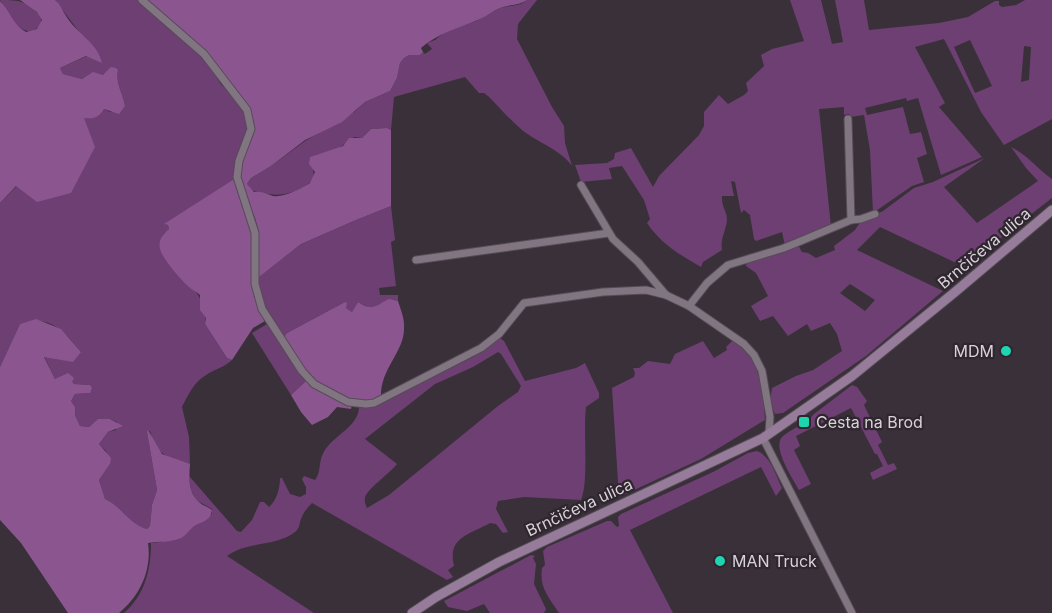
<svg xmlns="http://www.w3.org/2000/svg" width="1052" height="613" font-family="Inter,sans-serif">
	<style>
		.green { fill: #6e3f72; fill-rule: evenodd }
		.forest { fill: #8b568f }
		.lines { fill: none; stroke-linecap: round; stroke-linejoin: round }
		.street-casing { stroke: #554c55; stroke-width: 9 }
		.secondary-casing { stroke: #554c55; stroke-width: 11 }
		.street { stroke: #807581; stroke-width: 7 }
		.secondary { stroke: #977b9a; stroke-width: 9 }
		.poi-dot { fill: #1ed5b0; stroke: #2f2630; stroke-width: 2 }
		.labels { text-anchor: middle; stroke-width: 4.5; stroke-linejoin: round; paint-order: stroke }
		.street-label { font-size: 16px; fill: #d9d3d9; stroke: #2f2630 }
		.poi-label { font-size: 16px; fill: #d9d3d9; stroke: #2f2630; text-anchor: start }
	</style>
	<rect width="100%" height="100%" fill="#39303a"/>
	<g class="green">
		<path d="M0 0C22 0 25 1 41 16V25C22 44 9 13 0 0Z"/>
		<path d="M55 0H138L207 60 220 83 245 110 249 126 237 158 234 179 165 224 168 225 169 229C162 234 160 239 160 249 176 268 210 297 205 324L227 358 232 360C223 368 215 369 206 375 194 382 188 395 182 407L189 437 190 464C168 458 156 455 150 431L147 432 157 490 152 505 150 526 147 529C129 525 121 506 105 499L99 480 110 464 106 451 99 444 108 432 116 430 117 422 110 419H98L89 427 80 426 75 415V407L71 401 75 394 90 393V385L74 384 55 379 44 356 81 352C62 329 51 315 20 324L0 367V203L84 118 104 109 110 112 125 106C123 93 115 83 118 70L103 75 93 73 82 79 63 74 60 68 87 56 102 62Z"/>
		<path d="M527 0H537L518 24 517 39 552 107 564 126 565 143 572 166C561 150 537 142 522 130 510 120 499 107 488 96L484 93H479L465 77 394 97 391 130 387 128 371 129 362 138 354 137 339 148 316 155 313 168 314 178C301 196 269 199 250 189L247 184 251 178 271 166 305 141 354 112 365 102 390 91 397 78 400 63 404 58 409 55H420L423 52 425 54 432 49 427 43 435 40 446 31 476 21 500 8 521 4Z"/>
		<path d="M790 0H821L832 44 843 42 835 0H864L869 30 939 23 968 17 995 1H999V5L1002 7 1016 5 1025 0H1052V119L1004 145 981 112 944 39 915 47 945 103 939 107 982 157 941 175 918 98 907 101 906 98 865 108 867 115 903 107 910 134 921 132 927 154 917 158 924 182 912 186 873 213 870 150 864 115 850 117 849 114 844 115V107L819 109 831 227 785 246 782 232 756 241 754 239 750 215 744 210 741 213 735 182 731 181 734 196H722C721 206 727 211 727 220 726 231 720 238 722 250L703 262 701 267C680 255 661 244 647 223L650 219 644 200 622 166 609 168 612 179 581 182 575 165 607 163 614 159 615 153 631 148 653 187 659 176 699 135 704 126V112L719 95 728 104 744 95 748 91 746 83 764 66 761 55 772 49 804 41ZM970 40 992 86 975 93 954 47ZM1024 46 1031 47 1029 80 1021 82Z"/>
		<path d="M1011 147C1030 157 1036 168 1052 179V198L989 247 969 269 880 227 857 250 943 291 866 356 783 413 775 414 770 402 772 388 796 376 813 370 842 351 837 334 830 323 811 331 807 324 788 336 773 316 760 321 751 306 768 296 756 273 746 266 747 261 798 245 802 252 808 253 816 258 835 250 834 246 855 230 861 221 883 211 914 188 933 182 985 158 944 187 977 223 1038 181 1026 168ZM850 284 875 300 865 311 840 293Z"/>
		<path d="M391 206 395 240 391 242 396 286 379 288 380 295H398V301C378 296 377 316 358 302L352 312 346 308 345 302 287 333 284 337C271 319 259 301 258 278L301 244 356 220Z"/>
		<polygon points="267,324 306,381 291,395 252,333"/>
		<path d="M500 338 504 341 525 381 576 368 585 363 599 393V398L586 407C583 431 589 482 581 500L524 497 498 501 496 509 508 532 503 533 496 524 490 523C469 535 447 537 454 566L448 570 453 577 447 580 312 503C308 507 303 513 301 519 299 524 300 528 295 532 276 547 246 541 227 556L314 613H124C145 595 151 569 151 543 172 542 194 526 212 514V509L196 500 191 490 189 476 237 531 241 532 252 520 260 502H264L269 507C277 500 280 488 280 478H282L290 494 300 497 306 494V487L302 479 304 476 315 480C323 470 316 460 328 446 338 434 359 424 359 407H372L389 399 475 356ZM498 352 501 354 521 386 518 392 498 406 389 495 367 508C366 505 364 502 365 498 365 491 391 472 397 464L365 439 435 384 473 367Z"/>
		<path d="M733 340C761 359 763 388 765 420L701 459 619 497 612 388 634 377 635 373 633 368H639L648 361 670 364 675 354 703 341 714 358 727 350 726 347Z"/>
		<path d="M852 385 857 387 867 401 864 405 882 442 878 445 888 465 894 463 897 469 873 480 870 473 883 466 877 454H875L851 408 796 436 800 446 794 450 811 484 799 490C793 479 772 448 782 437 787 432 796 428 802 424L804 425 814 414Z"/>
		<path d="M757 451C771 456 776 476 782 488L776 496 761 467 630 530 673 613H559C549 597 539 588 542 568L545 565 543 551 547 547 607 521H611L617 527 619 526 618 517 621 514 713 472 748 453Z"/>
		<polygon points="531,555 535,556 533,558 536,564 534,584 546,609 544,613 490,613 484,604 467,611 448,607 444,601"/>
	</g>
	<g class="forest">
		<path d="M20 0H55C61 5 62 10 66 16 76 33 98 43 102 63L86 56 60 68 63 74 82 79 93 72 103 75 111 67 116 68 118 70C115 83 123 93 125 106L119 114 104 109C98 118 94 119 84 118L95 147 71 193 37 202 16 186 0 203V1C10 11 13 25 26 32L37 29 42 20 37 12Z"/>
		<path d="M145 0H527C518 6 510 4 500 8 493 11 487 16 480 19 459 28 438 33 421 48L423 52 420 55H409L404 58 400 63 397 78 390 91 365 102 342 122 305 140 271 166 251 178 247 184 254 192C262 191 266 194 273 196 284 198 302 188 310 183L315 172 309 164 310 157 343 146 349 138H362L371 129 387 128 391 130V206L356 220 301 244 258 278V229L255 218 239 181 240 165 253 136 252 113 245 101 227 80Z"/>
		<path d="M234 179C238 195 248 208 251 224 259 259 243 286 265 321L253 328 232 360 227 358 205 324 206 318 200 310V295C196 291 192 290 189 287 181 280 162 258 160 249 158 240 163 234 169 229L168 225 164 224Z"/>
		<path d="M389 299 398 301C401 310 405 320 404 329 404 352 380 369 381 397L369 402 354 401 324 389 307 374 284 337 287 333 345 302 347 303 346 308 352 312 358 302C372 312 376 305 389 299Z"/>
		<path d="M36 319 61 329 81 352 73 362 44 357 55 379 68 373 74 378 72 382 74 384 90 385 92 388 90 393 75 394 71 401 75 407V415L80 426 89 427 98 419H110L123 426 108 432 99 444 111 458 110 464 99 480 105 499C121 506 129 524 147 529L150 526 152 505 157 490 147 432 148 430 162 454 190 464C189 477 188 493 199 502 203 506 207 506 212 510 211 520 204 521 196 525 190 528 187 535 181 538 170 543 159 541 148 543 152 570 140 596 119 613H68L21 543 0 520V367L20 324Z"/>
		<polygon points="306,381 313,386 352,405 351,409 337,407 328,417 312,425 301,412 291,395"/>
	</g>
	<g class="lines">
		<g class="street-casing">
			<g id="street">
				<polyline points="142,0 204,54 247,110 251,129 239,161 237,177 255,233 255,284 262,309 302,371 314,384 348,402 366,404 374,403 481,348 499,334 524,303 603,292 646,290 666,295 689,306 744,344 754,355 762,371 770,417 769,433"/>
				<polyline points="848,119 851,220"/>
				<polyline points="581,185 613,239 638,262 666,295"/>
				<polyline points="416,260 609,233"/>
				<polyline points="689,306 707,283 728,265 784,248 851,220 861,219 875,214"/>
				<polyline points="763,438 852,613"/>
			</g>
		</g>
		<g class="secondary-casing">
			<polyline id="secondary" points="412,613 436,597 499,562 763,438 852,376 955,292 1052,210"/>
		</g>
		<use href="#street" class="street"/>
		<use href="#secondary" class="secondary"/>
	</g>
	<g class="poi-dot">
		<circle cx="1006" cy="351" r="6"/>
		<rect x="798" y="416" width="12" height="12" rx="3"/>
		<circle cx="720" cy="561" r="6"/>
	</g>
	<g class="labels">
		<g class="street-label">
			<text transform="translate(984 248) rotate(-40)" y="6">Brnčičeva ulica</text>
			<text transform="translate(579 507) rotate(-25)" y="6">Brnčičeva ulica</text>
		</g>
		<g class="poi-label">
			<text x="994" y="357" text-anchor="end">MDM</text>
			<text x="816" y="428">Cesta na Brod</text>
			<text x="732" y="567">MAN Truck</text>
		</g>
	</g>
</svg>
